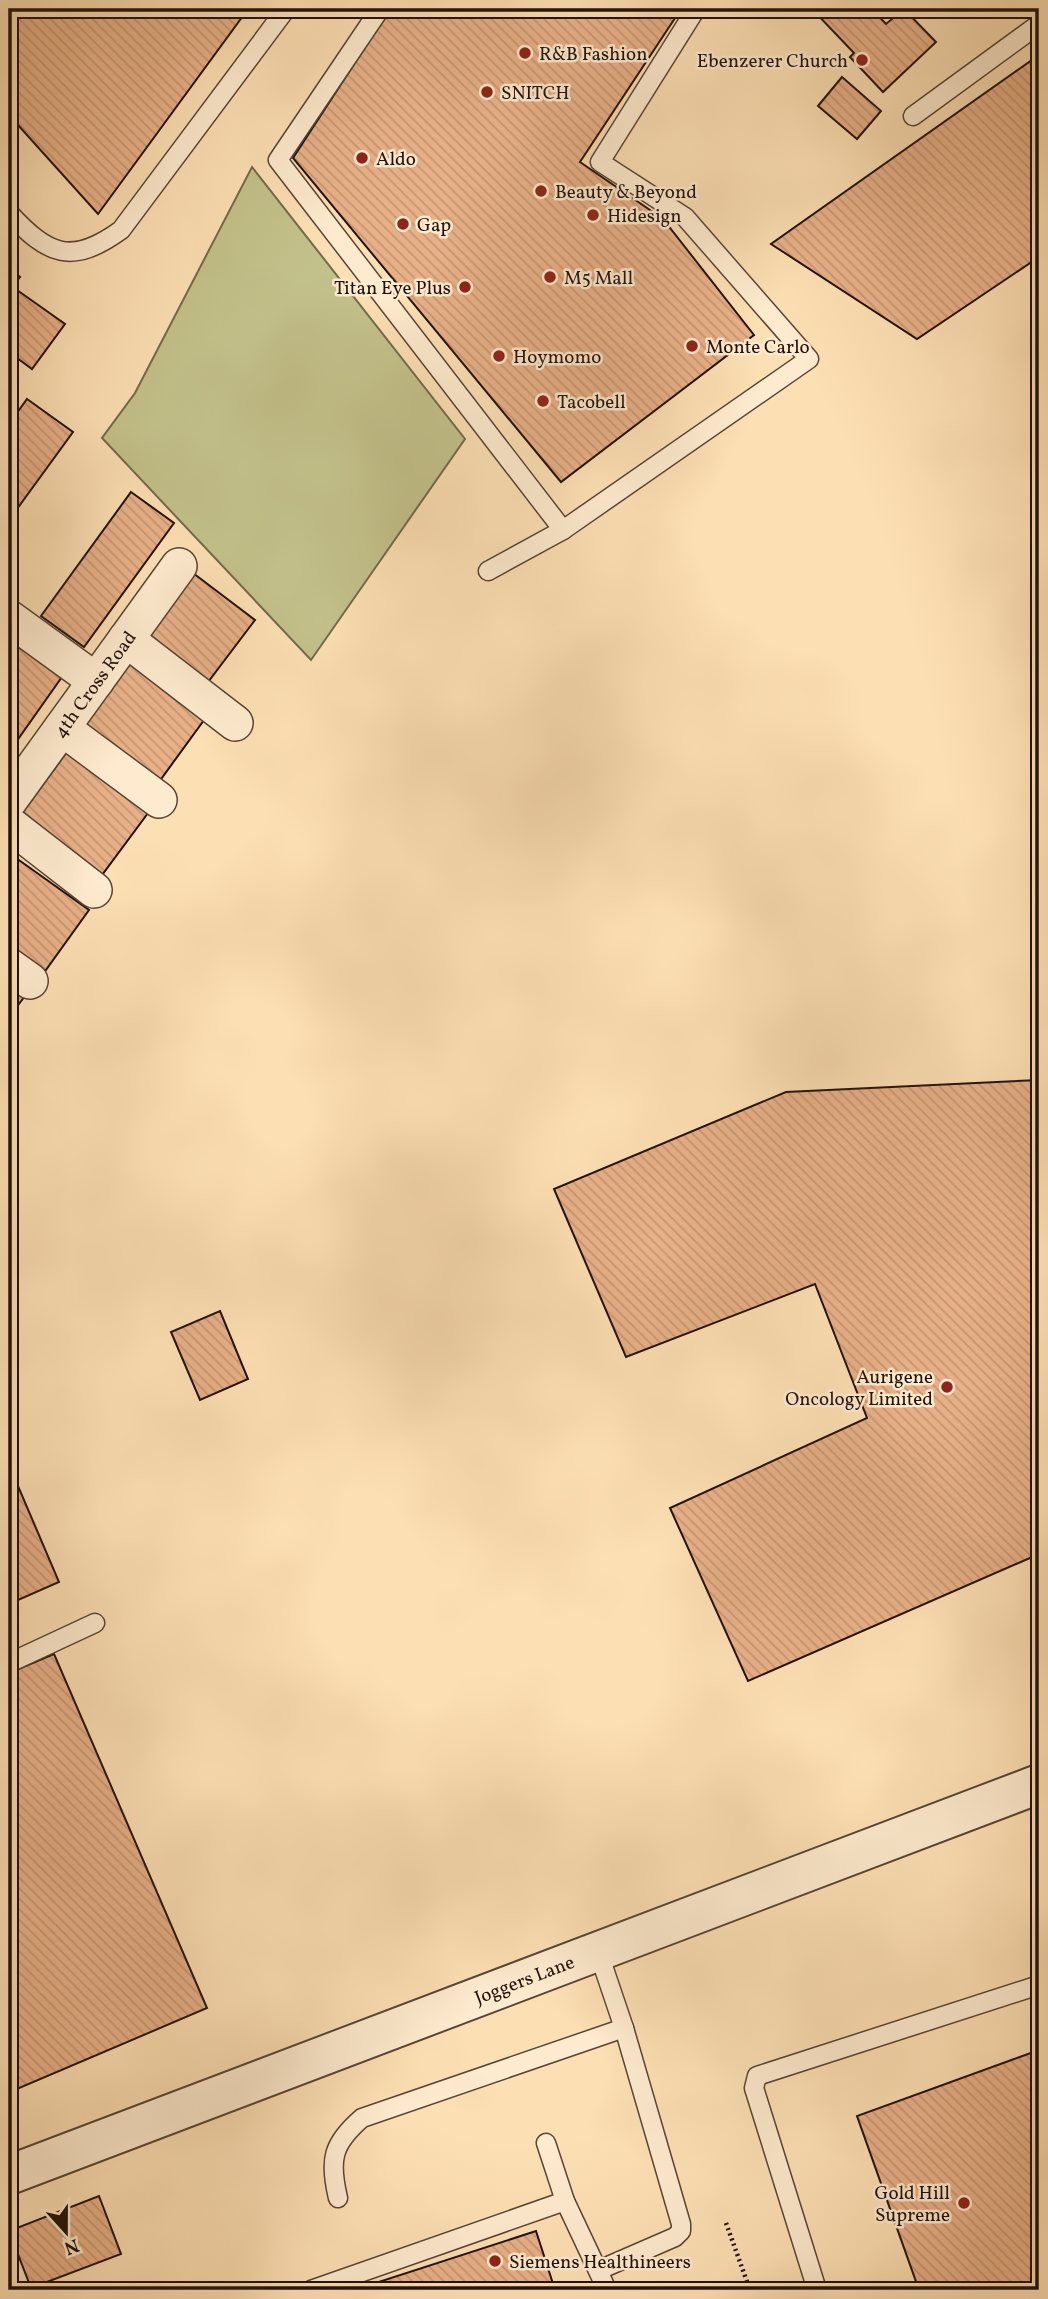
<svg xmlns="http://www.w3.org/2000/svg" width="1048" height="2299" font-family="Vollkorn,serif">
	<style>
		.garden { fill: #c3c18b; stroke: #726a4b; stroke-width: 2 }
		.building { fill: url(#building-back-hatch); stroke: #21120b; stroke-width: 2 }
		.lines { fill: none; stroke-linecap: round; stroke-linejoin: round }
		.service-casing { stroke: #584535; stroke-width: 21 }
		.minor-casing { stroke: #584535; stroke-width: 38 }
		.tertiary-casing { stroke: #584535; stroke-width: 42 }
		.path { stroke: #21120b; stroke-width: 4.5; stroke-dasharray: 2 3.5; stroke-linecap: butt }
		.service { stroke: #feeace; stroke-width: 18 }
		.minor { stroke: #feeace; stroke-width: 35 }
		.tertiary { stroke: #feeace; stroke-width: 38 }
		.poi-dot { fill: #8f2418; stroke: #feeace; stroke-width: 2.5 }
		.labels { text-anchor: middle; stroke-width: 5; stroke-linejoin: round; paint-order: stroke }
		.poi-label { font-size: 19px; fill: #21120b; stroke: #feeace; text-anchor: start }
		.street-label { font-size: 19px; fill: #21120b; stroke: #feeace }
	</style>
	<defs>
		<pattern id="building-back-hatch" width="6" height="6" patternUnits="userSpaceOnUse" patternTransform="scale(1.75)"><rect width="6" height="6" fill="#e8b087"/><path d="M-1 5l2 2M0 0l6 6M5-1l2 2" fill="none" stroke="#c79673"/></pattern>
	</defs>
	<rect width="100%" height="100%" fill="#fddfb4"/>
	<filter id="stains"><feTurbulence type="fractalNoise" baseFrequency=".00286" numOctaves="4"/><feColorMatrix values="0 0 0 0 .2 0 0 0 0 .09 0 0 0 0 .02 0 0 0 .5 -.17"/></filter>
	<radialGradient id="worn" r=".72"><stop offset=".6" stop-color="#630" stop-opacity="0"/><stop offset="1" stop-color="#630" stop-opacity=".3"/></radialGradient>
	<polygon class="garden" points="252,167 465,439 311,660 102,438 135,393"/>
	<g class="building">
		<polygon points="9,9 248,9 98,214 9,115"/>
		<polygon points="390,9 681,9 580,162 663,219 754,335 561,482 293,158"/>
		<polygon points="812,9 872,9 886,24 904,9 936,42 883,92 850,57 854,53"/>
		<polygon points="1039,55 1039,257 917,339 771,244"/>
		<polygon points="842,77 881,111 857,139 818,106"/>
		<polygon points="9,268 20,277 9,292"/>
		<polygon points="17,290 65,324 32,369 9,352 9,302"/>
		<polygon points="27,399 73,432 9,520 9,424"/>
		<polygon points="131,492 174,523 84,647 41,616"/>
		<polygon points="189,570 255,620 205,686 139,637"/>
		<polygon points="18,642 64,674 9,752 9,656"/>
		<polygon points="129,659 207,716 156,786 78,729"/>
		<polygon points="69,749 151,809 102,875 20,816"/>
		<polygon points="9,853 89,910 43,974 9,950"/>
		<polygon points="9,978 28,992 9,1017"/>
		<polygon points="1039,1080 1039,1554 748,1681 670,1508 867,1418 815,1284 626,1357 554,1189 786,1092"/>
		<polygon points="220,1311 248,1379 200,1400 171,1332"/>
		<polygon points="9,1465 59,1582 9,1604"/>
		<polygon points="54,1654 207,2008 17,2089 9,2070 9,1673"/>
		<polygon points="1039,2050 1039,2290 919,2290 857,2116"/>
		<polygon points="99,2196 121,2254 31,2288 9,2231"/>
		<polygon points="536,2231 555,2290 354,2290"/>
	</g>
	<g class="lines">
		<g class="service-casing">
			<g id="service">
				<polyline points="380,9 278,160 563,530 809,359 685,217 600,162 696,9"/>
				<polyline points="913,116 1039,24"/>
				<path d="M9 213C48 255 71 266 121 230L286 9"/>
				<polyline points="488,571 563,530"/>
				<polyline points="9,1663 95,1623"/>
				<polyline points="546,2143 565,2201 607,2290"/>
				<path d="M338 2198C329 2160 332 2144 362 2118L624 2028 598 1951"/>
				<polyline points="599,2270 675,2237 681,2231 681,2224 624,2028"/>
				<polyline points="311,2290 565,2201"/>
				<polyline points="817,2290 754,2088 757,2076 1039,1985"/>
			</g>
		</g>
		<g class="minor-casing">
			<g id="minor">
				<polyline points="9,618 96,681"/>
				<polyline points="126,639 235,723"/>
				<polyline points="62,728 159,800"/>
				<polyline points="9,801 179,566"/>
				<polyline points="9,824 94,890"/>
				<polyline points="9,966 30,981"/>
			</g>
		</g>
		<g class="tertiary-casing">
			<polyline id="tertiary" points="9,2175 1039,1784"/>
		</g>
		<polyline class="path" points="726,2223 750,2290"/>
		<use href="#service" class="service"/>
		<use href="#minor" class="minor"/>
		<use href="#tertiary" class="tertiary"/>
	</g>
	<g class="poi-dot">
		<circle cx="525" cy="53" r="7"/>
		<circle cx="862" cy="60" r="7"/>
		<circle cx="487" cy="92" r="7"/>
		<circle cx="362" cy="158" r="7"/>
		<circle cx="541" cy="191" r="7"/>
		<circle cx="593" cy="215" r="7"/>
		<circle cx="403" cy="224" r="7"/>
		<circle cx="550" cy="277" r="7"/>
		<circle cx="465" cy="287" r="7"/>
		<circle cx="692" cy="346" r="7"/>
		<circle cx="499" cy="356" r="7"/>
		<circle cx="543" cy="401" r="7"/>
		<circle cx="947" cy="1387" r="7"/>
		<circle cx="964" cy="2203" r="7"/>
		<circle cx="495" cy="2261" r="7"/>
	</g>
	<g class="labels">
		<g class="poi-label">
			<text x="539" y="60">R&amp;B Fashion</text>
			<text x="848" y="67" text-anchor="end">Ebenzerer Church</text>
			<text x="501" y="99">SNITCH</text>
			<text x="376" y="165">Aldo</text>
			<text x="555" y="198">Beauty &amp; Beyond</text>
			<text x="607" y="222">Hidesign</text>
			<text x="417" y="231">Gap</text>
			<text x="564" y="284">M5 Mall</text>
			<text x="451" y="294" text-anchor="end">Titan Eye Plus</text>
			<text x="706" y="353">Monte Carlo</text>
			<text x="513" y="363">Hoymomo</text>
			<text x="557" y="408">Tacobell</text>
			<text x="933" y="1383" text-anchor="end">Aurigene<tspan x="933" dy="22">Oncology Limited</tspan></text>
			<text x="950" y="2199" text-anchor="end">Gold Hill<tspan x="950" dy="22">Supreme</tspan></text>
			<text x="509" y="2268">Siemens Healthineers</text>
		</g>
		<g class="street-label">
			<text transform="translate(94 684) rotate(-54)" y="7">4th Cross Road</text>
			<text transform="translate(524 1979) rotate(-21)" y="7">Joggers Lane</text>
		</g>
	</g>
	<rect width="1048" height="2299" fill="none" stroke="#fddfb4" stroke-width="35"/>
	<rect x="10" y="10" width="1027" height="2278" fill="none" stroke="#21120b" stroke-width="3.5"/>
	<rect x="18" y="18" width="1013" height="2264" fill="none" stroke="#21120b" stroke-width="2"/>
	<g transform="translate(66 2232) rotate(159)" stroke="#feeace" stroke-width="5" paint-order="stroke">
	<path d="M0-5L12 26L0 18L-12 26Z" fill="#21120b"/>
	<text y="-10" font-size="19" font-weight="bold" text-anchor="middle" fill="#21120b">N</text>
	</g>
	<rect width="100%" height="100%" filter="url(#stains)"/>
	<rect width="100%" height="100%" fill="url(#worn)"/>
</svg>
